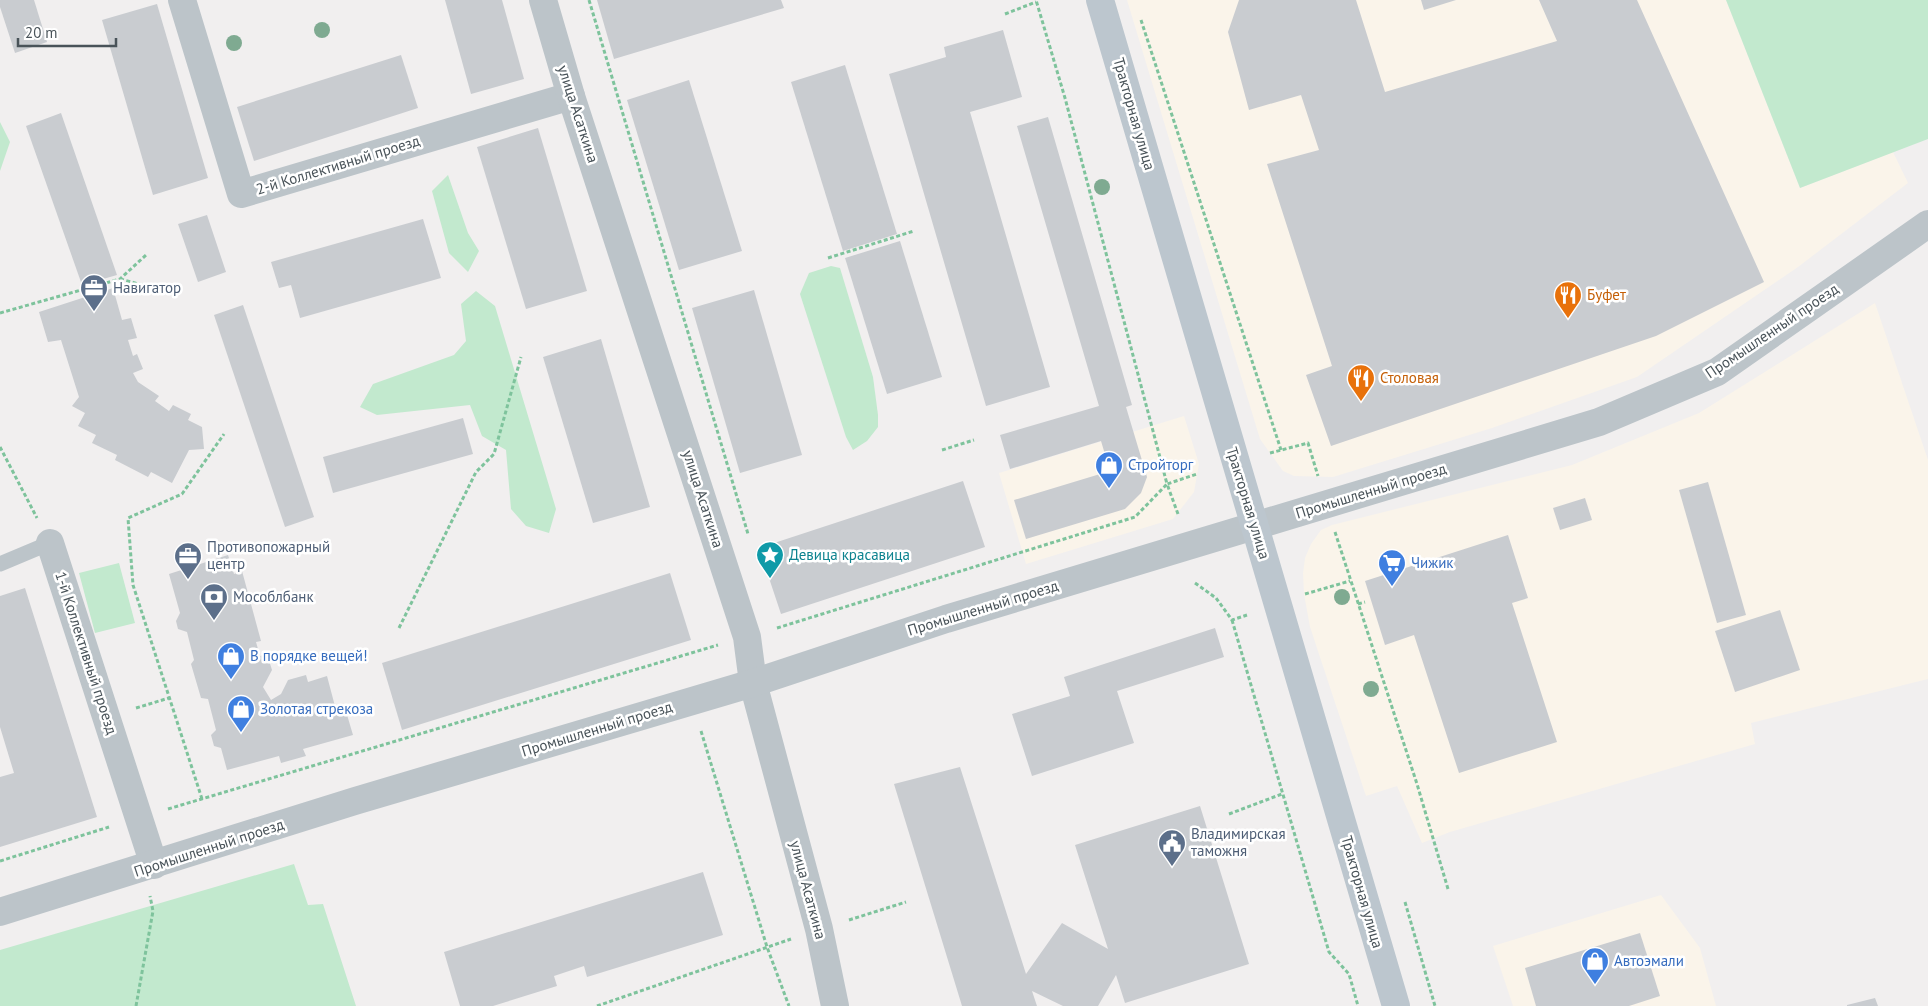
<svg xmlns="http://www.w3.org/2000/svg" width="1928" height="1006" font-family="'PT Sans',sans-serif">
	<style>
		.commercial { fill: #faf4ea }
		.green { fill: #c2e9ce }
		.building { fill: #c9ccd0 }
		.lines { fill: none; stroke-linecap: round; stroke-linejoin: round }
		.path { stroke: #7ec39c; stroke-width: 3; stroke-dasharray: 4 2.5; stroke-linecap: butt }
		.service { stroke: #bcc4c9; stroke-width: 15 }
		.minor { stroke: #bcc4c9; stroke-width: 28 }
		.secondary { stroke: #bcc6ce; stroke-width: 28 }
		.tree { fill: #7faa91 }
		.labels { text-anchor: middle; stroke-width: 5; stroke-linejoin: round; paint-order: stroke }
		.street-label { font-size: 15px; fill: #495359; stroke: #fff }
		.service-label { font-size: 15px; fill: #4e5e75; stroke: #fff; text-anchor: start }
		.food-label { font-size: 15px; fill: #c56008; stroke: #fff; text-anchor: start }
		.shop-label { font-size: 15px; fill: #366cbe; stroke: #fff; text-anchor: start }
		.culture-label { font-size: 15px; fill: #0d838f; stroke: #fff; text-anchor: start }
	</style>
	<rect width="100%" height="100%" fill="#f1efef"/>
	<g class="commercial">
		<polygon points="1127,0 1726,0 1800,188 1893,152 1908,183 1798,267 1637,377 1492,428 1333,477 1294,476 1283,471 1260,439"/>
		<polygon points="1875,303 1928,460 1928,679 1751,723 1755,744 1450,832 1422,843 1397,786 1366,796 1310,627 1304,594 1303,573 1305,558 1311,544 1321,530 1332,525 1572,465 1699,413"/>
		<polygon points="1184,416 1199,464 1194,492 1173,519 1026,564 999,473"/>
		<polygon points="1661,895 1700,948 1716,1006 1513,1006 1493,946"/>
	</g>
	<g class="green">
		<polygon points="1726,0 1928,0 1928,139 1800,188"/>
		<polygon points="0,122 10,142 0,171"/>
		<polygon points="448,175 468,233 479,251 468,272 449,253 432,191"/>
		<polygon points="831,266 840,268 873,377 878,415 878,427 867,441 853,450 846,437 800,294 809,273"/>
		<polygon points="476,291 495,306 556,509 549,533 526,526 511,509 506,450 482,436 470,405 377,415 360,407 373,384 454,355 466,341 461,304"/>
		<polygon points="119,563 135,623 95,633 79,573"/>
		<polygon points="294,864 308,905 323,904 356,1006 0,1006 0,950"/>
	</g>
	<g class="building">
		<polygon points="0,0 34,0 47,42 15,53 0,7"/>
		<polygon points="445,0 502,0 524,79 471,94"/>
		<polygon points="597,0 781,0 784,8 614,59"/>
		<polygon points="1239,0 1356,0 1385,92 1557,41 1539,0 1637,0 1764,282 1656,336 1331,446 1306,375 1332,366 1267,164 1319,150 1301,95 1249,110 1228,32"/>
		<polygon points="1421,0 1456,0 1424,10"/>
		<polygon points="157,4 208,178 153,195 102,20"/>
		<polygon points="1003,30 1022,97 970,112 1050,387 986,406 889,74 946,57 944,47"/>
		<polygon points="401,55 418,108 254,161 237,107"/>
		<polygon points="845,65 897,234 843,251 791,82"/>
		<polygon points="689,80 742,251 679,270 627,100"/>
		<polygon points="61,113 117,275 82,285 26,126"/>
		<polygon points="1048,117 1132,405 1126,407 1147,477 1141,493 1125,509 1026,539 1014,500 1110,471 1101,441 1010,469 1000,435 1099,406 1017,126"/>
		<polygon points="538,128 587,291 526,309 477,147"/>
		<polygon points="207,215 226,272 198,282 178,224"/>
		<polygon points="423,219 441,278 300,318 291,285 279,288 271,262"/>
		<polygon points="900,241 942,377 887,394 845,258"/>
		<polygon points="113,288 122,320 131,318 137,338 128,340 133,356 137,354 143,369 133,373 138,382 159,396 155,401 169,411 173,405 191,414 188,420 202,427 204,449 189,450 172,483 151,472 148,477 115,460 117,455 92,443 96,435 78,426 85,413 72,406 79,397 61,340 48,342 39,312"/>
		<polygon points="754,290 802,455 740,473 692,308"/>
		<polygon points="243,305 314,517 285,527 214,315"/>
		<polygon points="601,339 650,507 593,523 543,357"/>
		<polygon points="463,418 473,454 333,493 323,457"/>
		<polygon points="963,481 985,547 781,614 759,548"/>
		<polygon points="1708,482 1746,615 1717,623 1679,490"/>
		<polygon points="1585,498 1592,520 1560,530 1553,508"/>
		<polygon points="1508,535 1528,598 1512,603 1557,742 1459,773 1414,635 1385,645 1365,581"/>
		<polygon points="228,555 234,574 242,571 261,641 256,642 260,656 267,654 272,670 263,687 271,700 281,694 288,680 306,675 308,682 327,676 336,710 345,708 353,735 303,749 306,756 281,763 279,756 227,770 221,748 214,746 211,735 216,730 208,699 201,698 191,664 194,660 187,632 178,629 176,621 180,613 169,574"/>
		<polygon points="670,573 691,640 402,730 382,663"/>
		<polygon points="25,588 97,817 0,847 0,777 14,773 0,727 0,596"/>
		<polygon points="1780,610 1800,670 1735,692 1715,631"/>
		<polygon points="1215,628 1224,657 1117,691 1134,743 1032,776 1012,714 1070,696 1064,677"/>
		<polygon points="960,767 1026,974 1062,923 1108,949 1075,845 1200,806 1249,964 1125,1003 1116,975 1098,1006 1063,1006 1032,991 1037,1006 962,1006 894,784"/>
		<polygon points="703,872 723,935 587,977 584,966 554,976 557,986 493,1006 460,1006 444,952"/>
		<polygon points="1640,933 1660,996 1629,1006 1536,1006 1525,968"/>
		<polygon points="1875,998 1878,1006 1847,1006 1847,1005"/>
	</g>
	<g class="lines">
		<g class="path">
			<polyline points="589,0 748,534"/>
			<polyline points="1005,14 1036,2"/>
			<polyline points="1141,20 1281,450"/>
			<polyline points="828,258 914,231"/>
			<polyline points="120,279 158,289"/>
			<polyline points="0,313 120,279 146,255"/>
			<polyline points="0,447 37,518"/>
			<polyline points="942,450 974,440"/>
			<polyline points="1270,453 1308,443 1318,476"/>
			<polyline points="1178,514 1167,484 1197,474"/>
			<polyline points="1335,532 1417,784 1448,889"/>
			<polyline points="1195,583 1216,598 1232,620 1247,615"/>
			<polyline points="1305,594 1350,581"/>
			<polyline points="1358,604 1365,602"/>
			<polyline points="1232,620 1329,952 1349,974 1358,1006"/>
			<polyline points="399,628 476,472 494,454 521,357"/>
			<polyline points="777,628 1135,517 1167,484 1065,98 1036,0"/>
			<polyline points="136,708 169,698"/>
			<polyline points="701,731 767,947 789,1006"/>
			<polyline points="202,799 133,585 128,518 182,494 224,434"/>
			<polyline points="168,809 718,645"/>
			<polyline points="1229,814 1282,794"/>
			<polyline points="0,861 109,827"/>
			<polyline points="1405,902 1435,1006"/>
			<polyline points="849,920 906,902"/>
			<polyline points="136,1006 153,911 150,896"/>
			<polyline points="597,1006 791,939"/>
		</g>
		<polyline class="service" points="0,564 50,543"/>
		<g class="minor">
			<polyline points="182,0 241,194 571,96"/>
			<polyline points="543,0 571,96 747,637 753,683 819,929 835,1006"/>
			<polyline points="50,543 154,865"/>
			<polyline points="0,912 355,801 753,683 946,619 1599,422 1717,372 1928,224"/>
		</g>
		<polyline class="secondary" points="1100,0 1396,1006"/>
	</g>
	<g class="tree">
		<circle cx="322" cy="30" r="8"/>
		<circle cx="234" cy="43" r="8"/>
		<circle cx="1102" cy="187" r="8"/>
		<circle cx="1342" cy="597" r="8"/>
		<circle cx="1371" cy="689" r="8"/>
	</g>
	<defs>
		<g id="office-pin" transform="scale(1.4375)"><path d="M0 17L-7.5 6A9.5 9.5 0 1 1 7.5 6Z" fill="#5c6f8a" stroke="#fff"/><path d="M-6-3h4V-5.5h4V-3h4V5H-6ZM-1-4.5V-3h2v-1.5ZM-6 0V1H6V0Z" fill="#fff"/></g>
		<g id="restaurant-pin" transform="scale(1.4375)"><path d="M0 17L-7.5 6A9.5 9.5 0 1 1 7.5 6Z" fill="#e8710a" stroke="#fff"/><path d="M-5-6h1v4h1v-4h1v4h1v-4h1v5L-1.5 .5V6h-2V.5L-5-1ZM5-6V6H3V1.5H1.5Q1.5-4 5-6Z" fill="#fff"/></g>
		<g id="shop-pin" transform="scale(1.4375)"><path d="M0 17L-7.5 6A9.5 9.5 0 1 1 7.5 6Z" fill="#3f7fe0" stroke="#fff"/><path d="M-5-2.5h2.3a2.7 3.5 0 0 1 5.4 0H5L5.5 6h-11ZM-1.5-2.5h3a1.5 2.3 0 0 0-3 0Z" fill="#fff"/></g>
		<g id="sight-pin" transform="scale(1.4375)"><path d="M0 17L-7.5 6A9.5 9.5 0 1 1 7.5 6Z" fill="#0f9aa8" stroke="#fff"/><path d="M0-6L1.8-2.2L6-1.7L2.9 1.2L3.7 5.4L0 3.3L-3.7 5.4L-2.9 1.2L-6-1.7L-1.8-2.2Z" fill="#fff"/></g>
		<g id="supermarket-pin" transform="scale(1.4375)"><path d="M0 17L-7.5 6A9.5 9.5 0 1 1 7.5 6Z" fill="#3f7fe0" stroke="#fff"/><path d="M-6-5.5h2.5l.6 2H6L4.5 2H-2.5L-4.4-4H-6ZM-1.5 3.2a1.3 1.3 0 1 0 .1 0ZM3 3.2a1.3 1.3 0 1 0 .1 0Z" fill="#fff"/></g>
		<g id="bank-pin" transform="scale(1.4375)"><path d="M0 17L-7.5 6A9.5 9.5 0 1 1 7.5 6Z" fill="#5c6f8a" stroke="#fff"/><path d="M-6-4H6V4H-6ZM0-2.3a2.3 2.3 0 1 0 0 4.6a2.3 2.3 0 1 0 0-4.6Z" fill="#fff"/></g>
		<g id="civic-pin" transform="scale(1.4375)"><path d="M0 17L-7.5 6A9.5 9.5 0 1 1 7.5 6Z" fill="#5c6f8a" stroke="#fff"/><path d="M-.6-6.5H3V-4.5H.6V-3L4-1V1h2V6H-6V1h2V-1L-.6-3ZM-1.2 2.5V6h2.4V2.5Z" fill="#fff"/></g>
	</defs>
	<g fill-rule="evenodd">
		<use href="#office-pin" x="94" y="288"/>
		<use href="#restaurant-pin" x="1568" y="295"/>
		<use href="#restaurant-pin" x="1361" y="378"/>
		<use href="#shop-pin" x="1109" y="465"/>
		<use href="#sight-pin" x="770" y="555"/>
		<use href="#office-pin" x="188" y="556"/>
		<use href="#supermarket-pin" x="1392" y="563"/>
		<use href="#bank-pin" x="214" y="597"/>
		<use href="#shop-pin" x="231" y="656"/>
		<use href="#shop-pin" x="241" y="709"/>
		<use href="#civic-pin" x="1172" y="843"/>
		<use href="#shop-pin" x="1595" y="961"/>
	</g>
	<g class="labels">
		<g class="street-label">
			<text transform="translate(578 114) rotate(72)" y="5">улица Асаткина</text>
			<text transform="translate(1134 114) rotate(74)" y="5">Тракторная улица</text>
			<text transform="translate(338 165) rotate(-17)" y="5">2-й Коллективный проезд</text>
			<text transform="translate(1772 331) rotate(-34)" y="5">Промышленный проезд</text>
			<text transform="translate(1371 491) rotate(-17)" y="5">Промышленный проезд</text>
			<text transform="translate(703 499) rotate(72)" y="5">улица Асаткина</text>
			<text transform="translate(1248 503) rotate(73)" y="5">Тракторная улица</text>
			<text transform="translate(983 608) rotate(-17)" y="5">Промышленный проезд</text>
			<text transform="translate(86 653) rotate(72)" y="5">1-й Коллективный проезд</text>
			<text transform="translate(597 729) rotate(-17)" y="5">Промышленный проезд</text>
			<text transform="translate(209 848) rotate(-18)" y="5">Промышленный проезд</text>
			<text transform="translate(808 890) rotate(75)" y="5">улица Асаткина</text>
			<text transform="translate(1362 892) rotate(74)" y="5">Тракторная улица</text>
		</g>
		<g class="service-label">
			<text x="113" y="293">Навигатор</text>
			<text x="207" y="552">Противопожарный<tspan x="207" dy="17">центр</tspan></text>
			<text x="233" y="602">Мособлбанк</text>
			<text x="1191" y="839">Владимирская<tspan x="1191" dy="17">таможня</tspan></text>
		</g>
		<g class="food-label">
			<text x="1587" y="300">Буфет</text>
			<text x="1380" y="383">Столовая</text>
		</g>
		<g class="shop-label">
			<text x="1128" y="470">Стройторг</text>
			<text x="1411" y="568">Чижик</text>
			<text x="250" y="661">В порядке вещей!</text>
			<text x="260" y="714">Золотая стрекоза</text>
			<text x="1614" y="966">Автоэмали</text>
		</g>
		<g class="culture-label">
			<text x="789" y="560">Девица красавица</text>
		</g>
	</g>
	<path d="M18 38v8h98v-8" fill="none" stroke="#495359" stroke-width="2.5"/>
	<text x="25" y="38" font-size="15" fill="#495359" stroke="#ffffff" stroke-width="4" paint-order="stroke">20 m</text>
</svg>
